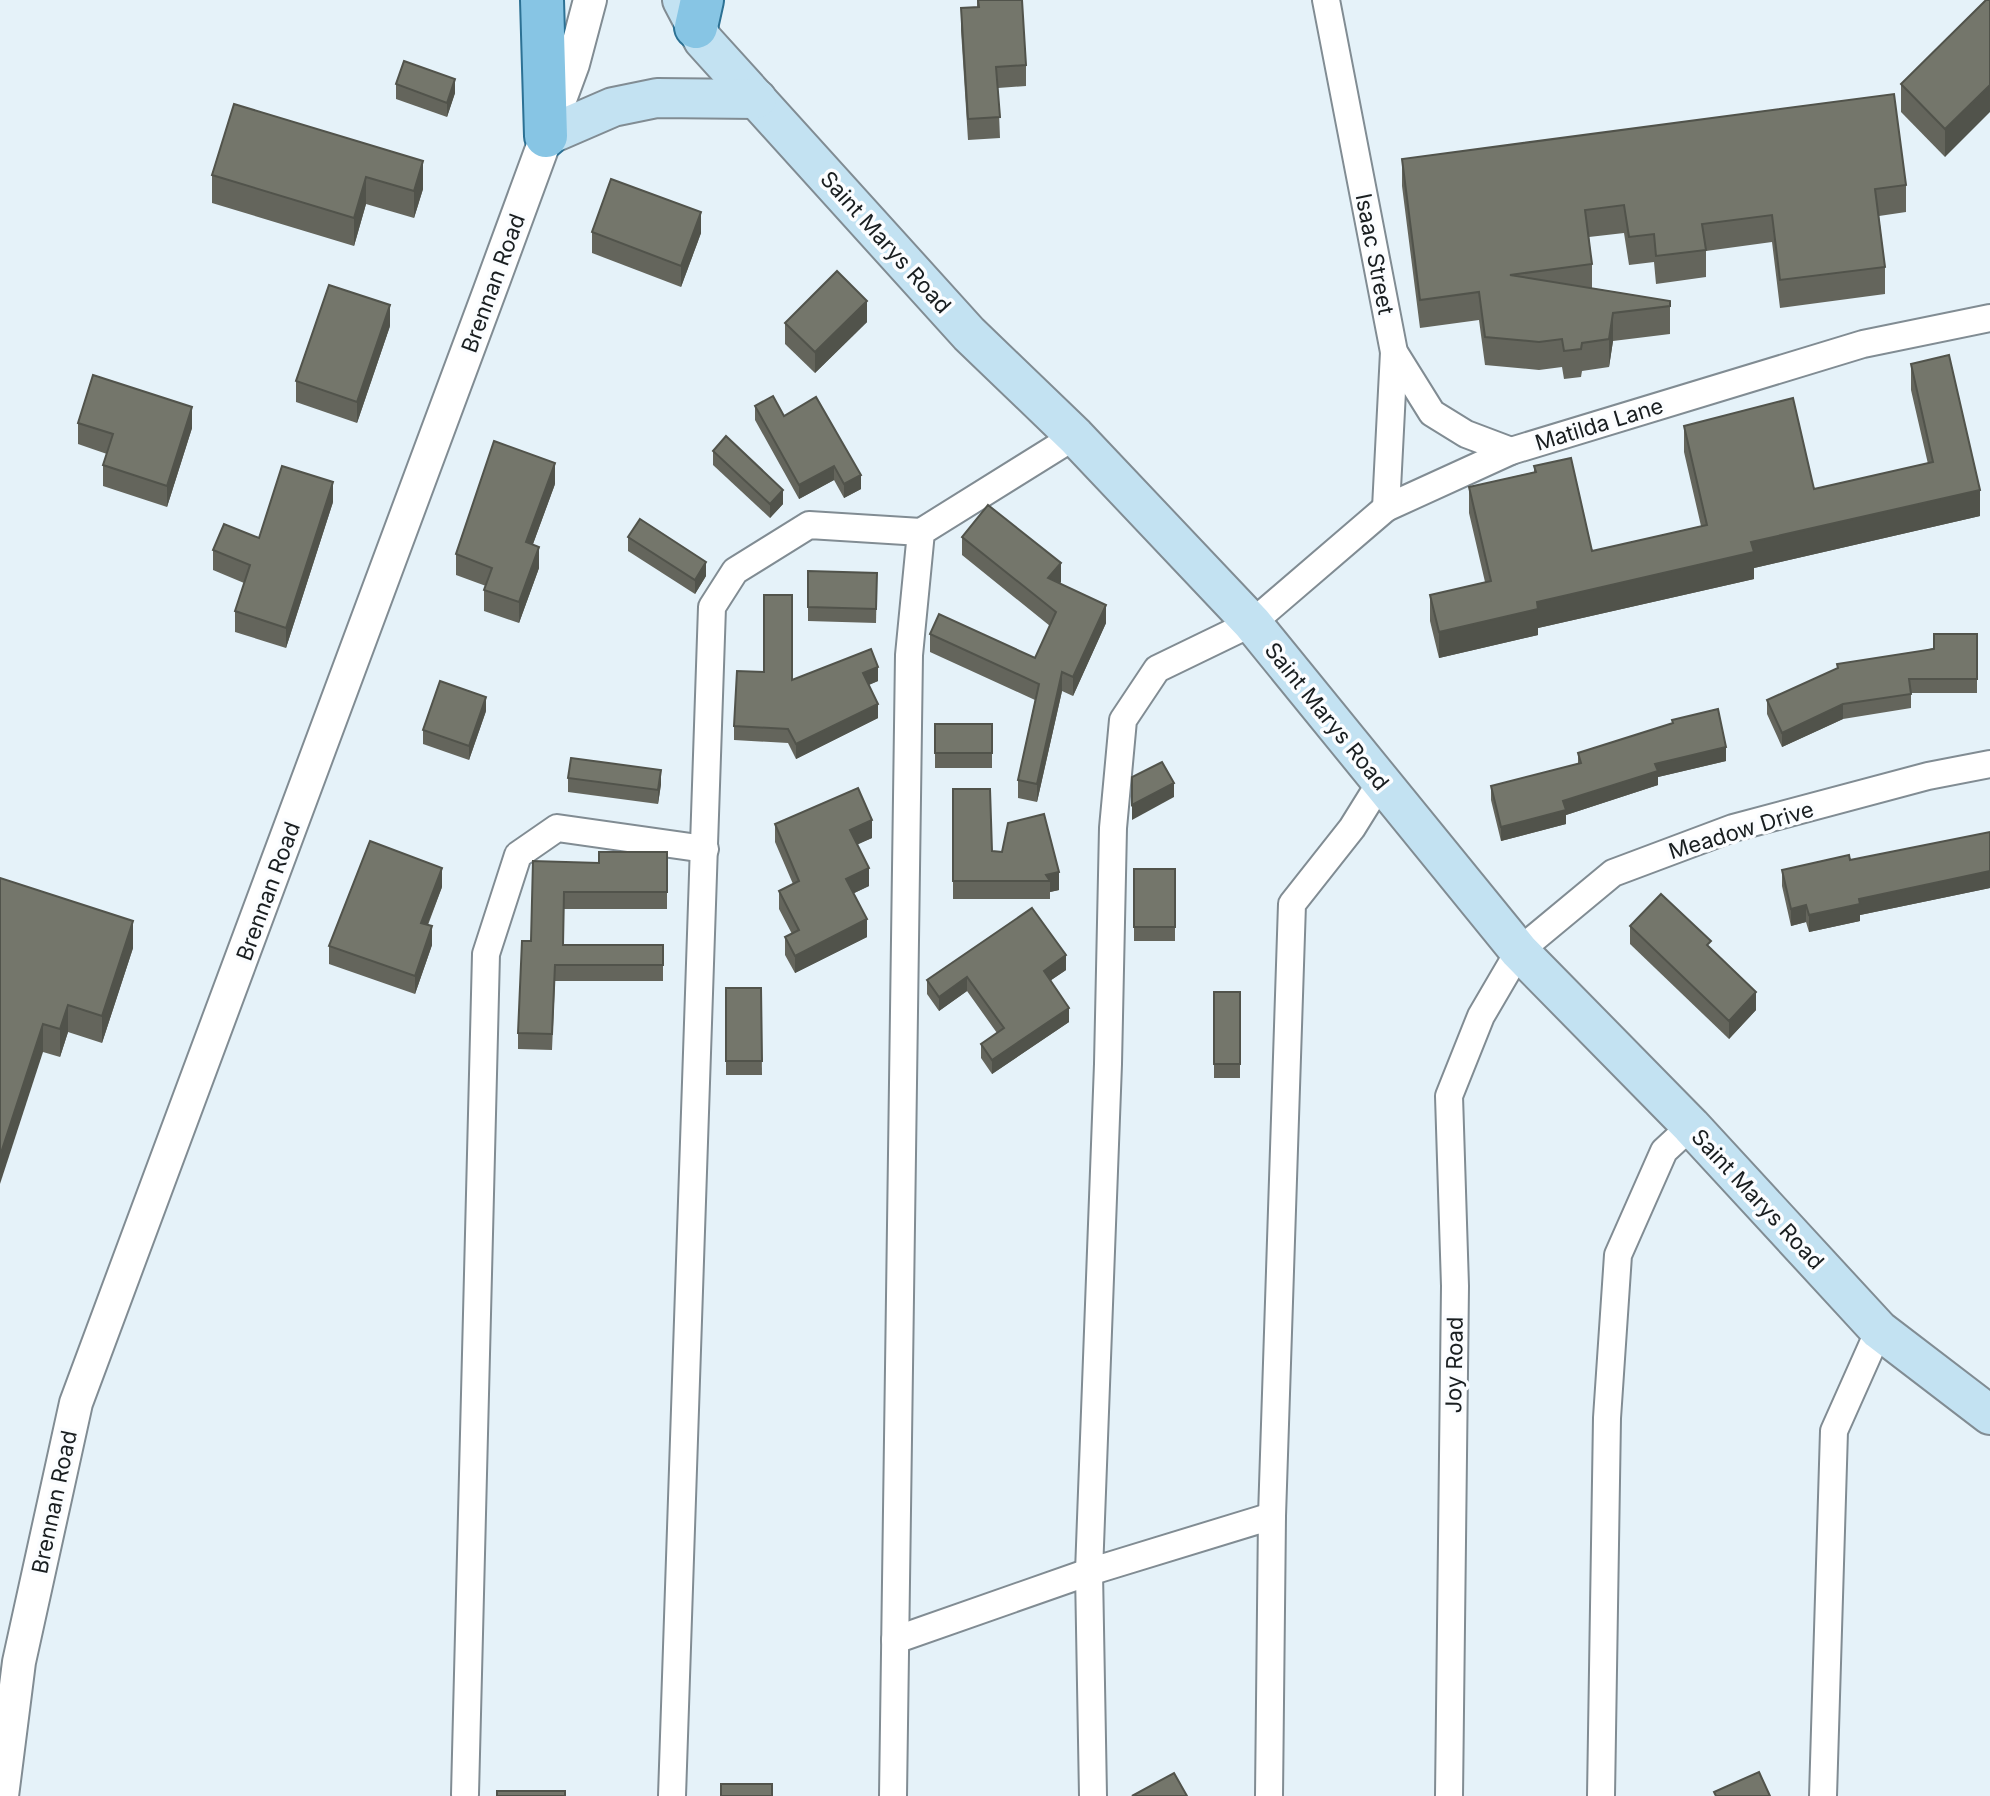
<svg xmlns="http://www.w3.org/2000/svg" width="1990" height="1796" font-family="Inter,sans-serif">
	<style>
		.lines { fill: none; stroke-linecap: round; stroke-linejoin: round }
		.minor-casing { stroke: #818c93; stroke-width: 30 }
		.tertiary-casing { stroke: #818c93; stroke-width: 36 }
		.secondary-casing { stroke: #818c93; stroke-width: 42 }
		.primary-casing { stroke: #2c7194; stroke-width: 46 }
		.minor { stroke: #fff; stroke-width: 26 }
		.tertiary { stroke: #fff; stroke-width: 32 }
		.secondary { stroke: #c3e2f2; stroke-width: 38 }
		.primary { stroke: #87c5e4; stroke-width: 42 }
		.wall { fill: #64655c }
		.shaded-wall { fill: #51534b }
		.building { fill: #74766b; stroke: #51534b; stroke-width: 2 }
		.labels { text-anchor: middle; stroke-width: 7; stroke-linejoin: round; paint-order: stroke }
		.street-label { font-size: 22px; fill: #191e20; stroke: #fbfdff }
	</style>
	<rect width="100%" height="100%" fill="#e5f2f9"/>
	<g class="lines">
		<g class="minor-casing">
			<g id="minor">
				<polyline points="1326,0 1394,352 1432,413 1466,434 1511,451"/>
				<polyline points="1386,508 1394,352"/>
				<polyline points="1272,1516 1292,904 1352,828 1380,783"/>
				<polyline points="895,1640 1089,1572 1093,1796"/>
				<polyline points="465,1794 486,954 518,855 557,828 705,849"/>
				<polyline points="672,1796 712,607 735,571 809,525 921,532"/>
				<polyline points="893,1796 909,655 921,532 1075,436"/>
				<polyline points="1269,1796 1272,1516 1089,1572 1108,1064 1113,828 1123,720 1157,669 1252,623 1386,508 1511,451 1863,344 1990,318"/>
				<polyline points="1449,1796 1455,1286 1449,1096 1481,1016 1519,951 1613,873 1733,828 1928,776 1990,764"/>
				<polyline points="1601,1796 1607,1418 1618,1255 1664,1151 1691,1126"/>
				<polyline points="1823,1796 1834,1431 1879,1330"/>
			</g>
		</g>
		<g class="tertiary-casing">
			<polyline id="tertiary" points="2,1796 19,1662 76,1403 490,290 573,64 590,0"/>
		</g>
		<g class="secondary-casing">
			<g id="secondary">
				<polyline points="682,0 703,40 969,334 1075,436 1252,623 1519,951 1691,1126 1879,1330 1990,1415"/>
				<polyline points="546,136 613,107 657,98 757,99"/>
			</g>
		</g>
		<g class="primary-casing">
			<g id="primary">
				<polyline points="542,0 546,136"/>
				<polyline points="696,27 702,0"/>
			</g>
		</g>
		<use href="#minor" class="minor"/>
		<use href="#tertiary" class="tertiary"/>
		<use href="#secondary" class="secondary"/>
		<use href="#primary" class="primary"/>
	</g>
	<g class="wall">
		<polygon points="977,0 1022,0 1026,65 1026,86 998,88 1000,138 968,140 961,30 961,8 977,7"/>
		<polygon points="1986,0 1945,157 1901,112 1901,84"/>
		<polygon points="396,84 455,93 447,117 396,99"/>
		<polygon points="234,104 423,189 414,218 366,204 354,246 212,203 212,175"/>
		<polygon points="1402,159 1906,185 1906,212 1879,216 1885,267 1885,294 1780,308 1772,242 1706,251 1706,277 1656,284 1654,262 1629,265 1624,233 1589,237 1592,264 1592,288 1670,301 1670,334 1613,341 1609,367 1582,371 1581,377 1564,379 1562,367 1539,370 1485,365 1479,320 1420,328 1402,186"/>
		<polygon points="592,232 701,233 681,287 592,253"/>
		<polygon points="867,322 815,373 785,344 785,323"/>
		<polygon points="390,326 357,423 296,402 296,381"/>
		<polygon points="1911,364 1980,516 1754,568 1754,579 1538,628 1538,635 1439,658 1430,621 1430,595 1485,582 1469,513 1469,487 1534,472 1534,466 1592,551 1701,526 1684,452 1684,426 1814,489 1928,464 1911,390"/>
		<polygon points="755,406 784,416 861,489 844,498 834,480 799,499 755,420"/>
		<polygon points="78,423 192,428 167,507 103,486 103,465 107,454 78,444"/>
		<polygon points="713,451 783,504 770,518 713,465"/>
		<polygon points="555,484 533,544 539,568 519,623 484,611 484,590 486,586 456,575 456,554"/>
		<polygon points="333,502 286,648 235,632 235,611 244,583 213,570 213,550 259,538"/>
		<polygon points="628,537 706,576 695,594 628,551"/>
		<polygon points="962,537 1061,582 1059,584 1106,623 1073,696 1062,691 1037,802 1018,798 1018,780 1035,700 930,652 930,634 1035,658 1050,626 962,555"/>
		<polygon points="808,571 877,573 876,623 808,621"/>
		<polygon points="1977,634 1977,693 1911,693 1911,708 1843,719 1782,747 1767,714 1767,700"/>
		<polygon points="792,680 878,681 869,685 878,718 796,759 788,743 734,740 734,726"/>
		<polygon points="486,711 469,760 423,744 423,730"/>
		<rect x="935" y="724" width="57" height="44"/>
		<polygon points="1578,753 1726,761 1658,777 1658,785 1566,815 1566,824 1501,841 1491,800 1491,786 1578,764"/>
		<polygon points="568,778 661,784 658,804 568,792"/>
		<polygon points="953,789 992,851 1002,852 1008,823 1059,890 1050,892 1050,899 953,899"/>
		<polygon points="775,824 872,838 857,844 869,886 854,893 867,937 795,973 785,955 785,937 792,934 779,909 779,891 793,884 775,842"/>
		<polygon points="1990,832 1990,888 1860,915 1860,921 1809,932 1806,922 1791,926 1782,886 1782,870 1850,860"/>
		<polygon points="667,852 667,909 564,909 564,945 663,945 663,981 555,981 552,1050 518,1049 518,1033 531,941 533,861 599,863"/>
		<rect x="1134" y="869" width="41" height="72"/>
		<polygon points="0,878 133,948 102,1043 68,1032 60,1057 43,1052"/>
		<polygon points="442,887 428,925 432,945 415,994 329,964 329,946"/>
		<polygon points="1630,926 1711,949 1756,1010 1729,1039 1630,944"/>
		<polygon points="1066,970 1051,980 1069,1022 992,1074 981,1058 981,1044 997,1033 967,991 939,1011 927,994 927,980"/>
		<polygon points="726,988 761,988 762,1075 726,1075"/>
		<rect x="1214" y="992" width="26" height="86"/>
	</g>
	<g class="shaded-wall">
		<polygon points="455,79 455,93 447,117 447,103"/>
		<polygon points="1990,85 1990,112 1945,157 1945,129"/>
		<polygon points="423,161 423,189 414,218 414,191"/>
		<polygon points="366,177 366,204 354,246 354,218"/>
		<polygon points="701,212 701,233 681,287 681,266"/>
		<polygon points="867,301 867,322 815,373 815,352"/>
		<polygon points="390,305 390,326 357,423 357,402"/>
		<polygon points="1613,313 1613,341 1609,367 1609,339"/>
		<polygon points="192,407 192,428 167,507 167,486"/>
		<polygon points="555,463 555,484 526,563 526,542"/>
		<polygon points="834,466 834,480 799,499 799,485"/>
		<polygon points="861,475 861,489 844,498 844,484"/>
		<polygon points="333,482 333,502 286,648 286,628"/>
		<polygon points="783,490 783,504 770,518 770,504"/>
		<polygon points="1980,490 1980,516 1754,568 1754,579 1538,628 1538,635 1439,658 1439,632 1537,602 1751,542"/>
		<polygon points="539,547 539,568 519,623 519,602"/>
		<polygon points="706,562 706,576 695,594 695,580"/>
		<polygon points="1061,563 1061,582 1048,597 1048,578"/>
		<polygon points="1106,605 1106,623 1073,696 1073,677"/>
		<polygon points="878,667 878,681 863,687 863,673"/>
		<polygon points="1062,672 1062,691 1037,802 1037,784"/>
		<polygon points="486,697 486,711 469,760 469,746"/>
		<polygon points="878,704 878,718 796,759 796,744"/>
		<polygon points="1843,704 1843,719 1782,747 1782,733"/>
		<polygon points="1726,747 1726,761 1658,777 1658,785 1566,815 1566,824 1501,841 1501,827 1655,764"/>
		<polygon points="661,770 661,784 658,804 658,790"/>
		<polygon points="1174,783 1174,797 1132,820 1132,805"/>
		<polygon points="872,820 872,838 850,848 850,830"/>
		<polygon points="442,868 442,887 421,941 421,923"/>
		<polygon points="869,868 869,886 846,897 846,879"/>
		<polygon points="1990,871 1990,888 1860,915 1860,921 1809,932 1809,915 1859,899"/>
		<polygon points="1059,872 1059,890 1050,892 1050,881 1046,875"/>
		<polygon points="1806,905 1806,922 1791,926 1791,909"/>
		<polygon points="867,919 867,937 795,973 795,956"/>
		<polygon points="133,921 133,948 102,1043 102,1016"/>
		<polygon points="432,926 432,945 415,994 415,976"/>
		<polygon points="1066,955 1066,970 1044,985 1044,971"/>
		<polygon points="967,977 967,991 939,1011 939,997"/>
		<polygon points="1756,992 1756,1010 1729,1039 1729,1021"/>
		<polygon points="68,1005 68,1032 60,1057 60,1029"/>
		<polygon points="1069,1008 1069,1022 992,1074 992,1060"/>
		<polygon points="43,1024 43,1052 0,1184 0,1156"/>
	</g>
	<g class="building">
		<polygon points="978,0 1022,0 1026,65 996,67 1000,117 968,119 961,8 979,7"/>
		<polygon points="1986,0 1990,0 1990,85 1945,129 1901,84"/>
		<polygon points="404,61 455,79 447,103 396,84"/>
		<polygon points="1894,94 1906,185 1875,189 1885,267 1780,280 1772,215 1702,224 1706,250 1656,256 1654,234 1629,237 1624,205 1585,210 1592,264 1510,275 1670,301 1670,306 1613,313 1609,339 1582,343 1581,349 1564,351 1562,339 1539,342 1485,337 1479,292 1420,300 1402,159"/>
		<polygon points="234,104 423,161 414,191 366,177 354,218 212,175"/>
		<polygon points="611,179 701,212 681,266 592,232"/>
		<polygon points="837,271 867,301 815,352 785,323"/>
		<polygon points="329,285 390,305 357,402 296,381"/>
		<polygon points="1949,355 1980,490 1751,542 1754,552 1537,602 1538,609 1439,632 1430,595 1491,581 1469,487 1536,472 1534,466 1571,458 1592,551 1707,525 1684,426 1793,398 1814,489 1933,462 1911,364"/>
		<polygon points="93,375 192,407 167,486 103,465 113,434 78,423"/>
		<polygon points="773,396 784,416 816,397 861,475 844,484 834,466 799,485 755,406"/>
		<polygon points="726,436 783,490 770,504 713,451"/>
		<polygon points="494,441 555,463 526,542 539,547 519,602 484,590 492,568 456,554"/>
		<polygon points="282,466 333,482 286,628 235,611 250,565 213,550 224,524 259,538"/>
		<polygon points="988,505 1061,563 1048,578 1106,605 1073,677 1062,672 1037,784 1018,780 1039,684 930,634 939,614 1035,658 1056,612 962,537"/>
		<polygon points="640,519 706,562 695,580 628,537"/>
		<polygon points="808,571 877,573 876,609 808,607"/>
		<polygon points="764,595 792,595 792,680 871,649 878,667 863,673 878,704 796,744 788,729 734,726 737,671 764,672"/>
		<polygon points="1934,634 1977,634 1977,679 1909,679 1911,694 1843,704 1782,733 1767,700 1838,668 1837,664 1934,649"/>
		<polygon points="440,681 486,697 469,746 423,730"/>
		<polygon points="1718,709 1726,747 1655,764 1658,771 1563,801 1566,810 1501,827 1491,786 1581,763 1578,753 1673,723 1672,720"/>
		<rect x="935" y="724" width="57" height="29"/>
		<polygon points="571,758 661,770 658,790 568,778"/>
		<polygon points="1162,762 1174,783 1132,805 1132,777"/>
		<polygon points="858,788 872,820 850,830 869,868 846,879 867,919 795,956 785,937 799,930 779,891 799,881 775,824"/>
		<polygon points="953,789 990,789 992,851 1002,852 1008,823 1044,814 1059,872 1046,875 1050,881 953,881"/>
		<polygon points="1990,832 1990,871 1859,899 1860,904 1809,915 1806,905 1791,909 1782,870 1849,855 1850,860"/>
		<polygon points="370,841 442,868 421,923 432,926 415,976 329,946"/>
		<polygon points="599,852 667,852 667,892 564,892 563,945 663,945 663,965 555,965 552,1034 518,1033 522,941 531,941 533,861 599,863"/>
		<rect x="1134" y="869" width="41" height="58"/>
		<polygon points="0,878 133,921 102,1016 68,1005 60,1029 43,1024 0,1156"/>
		<polygon points="1661,894 1711,941 1707,945 1756,992 1729,1021 1630,926"/>
		<polygon points="1032,908 1066,955 1044,971 1069,1008 992,1060 981,1044 1004,1028 967,977 939,997 927,980"/>
		<polygon points="726,988 761,988 762,1061 726,1061"/>
		<rect x="1214" y="992" width="26" height="72"/>
		<polygon points="1759,1772 1770,1796 1716,1796 1714,1792"/>
		<polygon points="1174,1773 1187,1796 1132,1796"/>
		<rect x="721" y="1784" width="51" height="12"/>
		<rect x="497" y="1791" width="68" height="5"/>
	</g>
	<g class="labels">
		<g class="street-label">
			<text transform="translate(886 242) rotate(48)" y="8">Saint Marys Road</text>
			<text transform="translate(1375 254) rotate(79)" y="8">Isaac Street</text>
			<text transform="translate(493 283) rotate(-70)" y="8">Brennan Road</text>
			<text transform="translate(1599 424) rotate(-17)" y="8">Matilda Lane</text>
			<text transform="translate(1327 716) rotate(51)" y="8">Saint Marys Road</text>
			<text transform="translate(1741 830) rotate(-17)" y="8">Meadow Drive</text>
			<text transform="translate(268 891) rotate(-70)" y="8">Brennan Road</text>
			<text transform="translate(1758 1199) rotate(47)" y="8">Saint Marys Road</text>
			<text transform="translate(1454 1365) rotate(-89)" y="8">Joy Road</text>
			<text transform="translate(54 1502) rotate(-78)" y="8">Brennan Road</text>
		</g>
	</g>
</svg>
